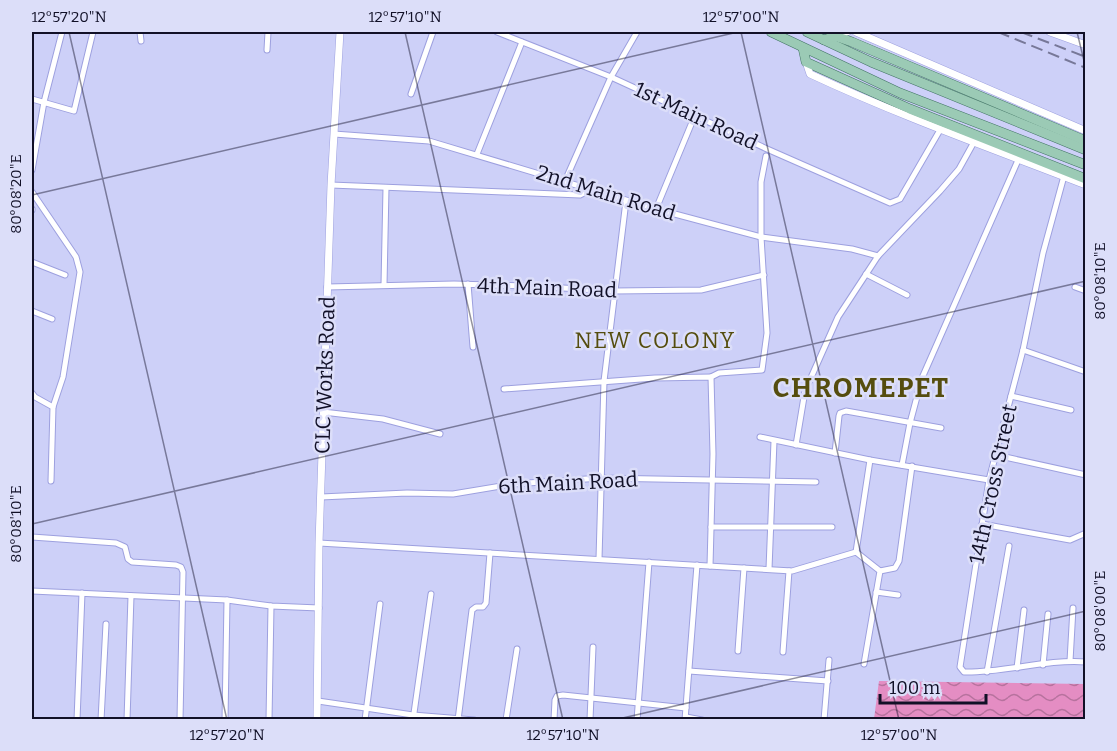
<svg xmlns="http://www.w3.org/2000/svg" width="1117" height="751" font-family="Bitter,serif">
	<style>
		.water { fill: url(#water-waves) }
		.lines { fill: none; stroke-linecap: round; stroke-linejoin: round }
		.minor-casing { stroke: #9da0df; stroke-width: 7 }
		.tertiary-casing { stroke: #9da0df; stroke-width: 8 }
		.primary-casing { stroke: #407263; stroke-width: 10 }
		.minor { stroke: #fff; stroke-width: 5 }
		.tertiary { stroke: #fff; stroke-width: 7 }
		.primary { stroke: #9bcab5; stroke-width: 9 }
		.rail { stroke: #777898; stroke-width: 2; stroke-dasharray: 12 6; stroke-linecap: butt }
		.ticks { fill: none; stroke: #111027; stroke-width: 1.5; stroke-opacity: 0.45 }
		.labels { text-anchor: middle; stroke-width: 5; stroke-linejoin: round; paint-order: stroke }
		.street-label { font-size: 21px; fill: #111027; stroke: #dcdef9 }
		.neighbourhood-label { font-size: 22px; letter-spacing: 1.5px; fill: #554d0e; stroke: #dcdef9 }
		.district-label { font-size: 27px; font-weight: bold; letter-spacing: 1.5px; fill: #554d0e; stroke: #dcdef9 }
		.neatline { fill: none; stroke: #111027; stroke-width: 2 }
		.ticks-label { font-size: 15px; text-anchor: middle; fill: #111027 }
	</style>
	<defs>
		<pattern id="water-waves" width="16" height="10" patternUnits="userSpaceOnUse" patternTransform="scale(1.5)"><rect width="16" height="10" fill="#e48dc3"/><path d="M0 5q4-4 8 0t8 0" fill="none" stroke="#b7729e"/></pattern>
	</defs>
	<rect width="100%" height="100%" fill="#cdd0f8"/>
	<polygon class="water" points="879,681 1085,684 1085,719 874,719"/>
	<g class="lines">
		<g class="minor-casing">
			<g id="minor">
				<polyline points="140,32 141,41"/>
				<polyline points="497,32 611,77 767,149 890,203 900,199 940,130"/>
				<polyline points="267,50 268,32"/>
				<polyline points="411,94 433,32"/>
				<polyline points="32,99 74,111 93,32"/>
				<polyline points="334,134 429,141 656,209 761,237 852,249 878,256"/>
				<polyline points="477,154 522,42"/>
				<polyline points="32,170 44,102 62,32"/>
				<path d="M1064 176 1043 253 1023 350 989 480 960 667 964 672C1005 673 1045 659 1086 662"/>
				<polyline points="565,181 611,77 637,32"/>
				<polyline points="331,185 580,195 590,190"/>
				<polyline points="32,192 76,257 80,272 63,377 53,407"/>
				<polyline points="32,209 32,210"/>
				<polyline points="656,209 695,115"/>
				<polyline points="32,262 65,275"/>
				<polyline points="866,274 907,295"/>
				<polyline points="468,284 473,347"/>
				<polyline points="384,285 386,188"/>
				<polyline points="327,287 454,284 529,286 614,291 701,290 764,275"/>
				<polyline points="1075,287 1086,291"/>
				<polyline points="32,311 52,319"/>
				<polyline points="1023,350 1086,372"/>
				<polyline points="711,377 719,373 762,370 767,333 761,237 761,182 766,156"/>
				<polyline points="504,389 655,378 711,377 713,454 710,566"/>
				<polyline points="32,393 35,397 53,407 51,481"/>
				<polyline points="1011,396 1071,410"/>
				<polyline points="323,412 383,419 440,434"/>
				<polyline points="760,437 870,460 989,480"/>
				<polyline points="796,445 805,391 838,317 878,256 940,191 959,169 974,142"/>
				<polyline points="835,453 839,416 840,413 846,411 941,428"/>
				<polyline points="996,455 1086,475"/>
				<polyline points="902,465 910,423 922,378 1019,158"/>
				<polyline points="321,497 407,493 453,494 513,484 601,478 816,482"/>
				<polyline points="982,524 1070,540 1086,533"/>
				<polyline points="711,527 832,527"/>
				<polyline points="32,537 116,543 125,547 128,559 132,562 176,565 181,567 183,572 180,720"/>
				<polyline points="319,543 792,571 856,552 880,571 864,664"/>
				<polyline points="856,552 870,460"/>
				<polyline points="599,559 604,381 626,201"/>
				<polyline points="769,569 774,441"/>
				<polyline points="880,571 895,568 899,561 912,466"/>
				<polyline points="32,591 227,600 271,606 319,608"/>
				<polyline points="876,592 898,595"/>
				<polyline points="738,651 744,568"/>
				<polyline points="783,652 789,571"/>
				<polyline points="1070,661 1073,608"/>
				<polyline points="1043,665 1048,614"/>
				<polyline points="1017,668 1024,610"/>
				<polyline points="689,671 828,681"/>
				<polyline points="987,672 1009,546"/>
				<polyline points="318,701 413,715 474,720"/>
				<polyline points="686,717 702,720"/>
				<polyline points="77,720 82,593"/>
				<polyline points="101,720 106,624"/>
				<polyline points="127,720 131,596"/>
				<polyline points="225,720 227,600"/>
				<polyline points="269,720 271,606"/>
				<polyline points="365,720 380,604"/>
				<polyline points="413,720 431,594"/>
				<polyline points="458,720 472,610 476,607 483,607 486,603 490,553"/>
				<polyline points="506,720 517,649"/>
				<polyline points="554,720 555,700 557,696 563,695 686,708"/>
				<polyline points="590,720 593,647"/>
				<polyline points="637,720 649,562"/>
				<polyline points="685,720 697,565"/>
				<polyline points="824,720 829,660"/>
			</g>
		</g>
		<g class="tertiary-casing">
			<g id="tertiary">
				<polyline points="856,32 1086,131"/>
				<polyline points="1050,32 1086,45"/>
				<polyline points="835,36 847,32"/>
				<path d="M806 62 810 74C900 116 993 149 1086 185"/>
				<polyline points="317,720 319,543 331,185 340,32"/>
			</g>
		</g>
		<g class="primary-casing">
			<g id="primary">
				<polyline points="771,32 900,93 1086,165"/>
				<polyline points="807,32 871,62 1086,150"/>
				<polyline points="824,40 835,36 852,42 1086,141"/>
				<polyline points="803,48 806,62 910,109 1086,179"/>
			</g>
		</g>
		<use href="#minor" class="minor"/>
		<use href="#tertiary" class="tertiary"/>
		<use href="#primary" class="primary"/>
		<g class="rail">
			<polyline points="998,32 1086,68"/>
			<polyline points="1021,32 1086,57"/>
		</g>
	</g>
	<path class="ticks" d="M69 32 227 720M405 32 563 720M741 32 899 720M1077 32 1086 69M32 195 738 32M32 524 1086 281M614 720 1086 611"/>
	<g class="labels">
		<g class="street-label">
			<text transform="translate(696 116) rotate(25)" y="7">1st Main Road</text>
			<text transform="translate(606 193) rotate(17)" y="7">2nd Main Road</text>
			<text transform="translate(547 288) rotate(2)" y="7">4th Main Road</text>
			<text transform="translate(325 375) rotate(-88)" y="7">CLC Works Road</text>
			<text transform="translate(568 483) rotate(-3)" y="7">6th Main Road</text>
			<text transform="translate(993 484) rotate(-78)" y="7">14th Cross Street</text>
		</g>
		<g class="neighbourhood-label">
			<text x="655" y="348">NEW COLONY</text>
		</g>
		<g class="district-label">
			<text x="861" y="397">CHROMEPET</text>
		</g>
	</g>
	<rect width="1117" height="751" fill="none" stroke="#dcdef9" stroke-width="66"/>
	<path d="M880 694v9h106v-9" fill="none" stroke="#111027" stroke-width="3"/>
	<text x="889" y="694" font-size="18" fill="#111027" stroke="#dcdef9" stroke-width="4.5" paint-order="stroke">100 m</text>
	<rect x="33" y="33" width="1051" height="685" class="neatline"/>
	<g class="ticks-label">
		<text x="69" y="22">12°57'20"N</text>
		<text x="405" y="22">12°57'10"N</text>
		<text x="741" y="22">12°57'00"N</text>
		<text transform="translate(16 194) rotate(-90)" y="5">80°08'20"E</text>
		<text transform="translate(1100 281) rotate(-90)" y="5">80°08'10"E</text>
		<text transform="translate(16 524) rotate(-90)" y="5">80°08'10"E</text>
		<text transform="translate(1100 611) rotate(-90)" y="5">80°08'00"E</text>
		<text x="227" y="740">12°57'20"N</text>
		<text x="563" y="740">12°57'10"N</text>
		<text x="899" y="740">12°57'00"N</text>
	</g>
</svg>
